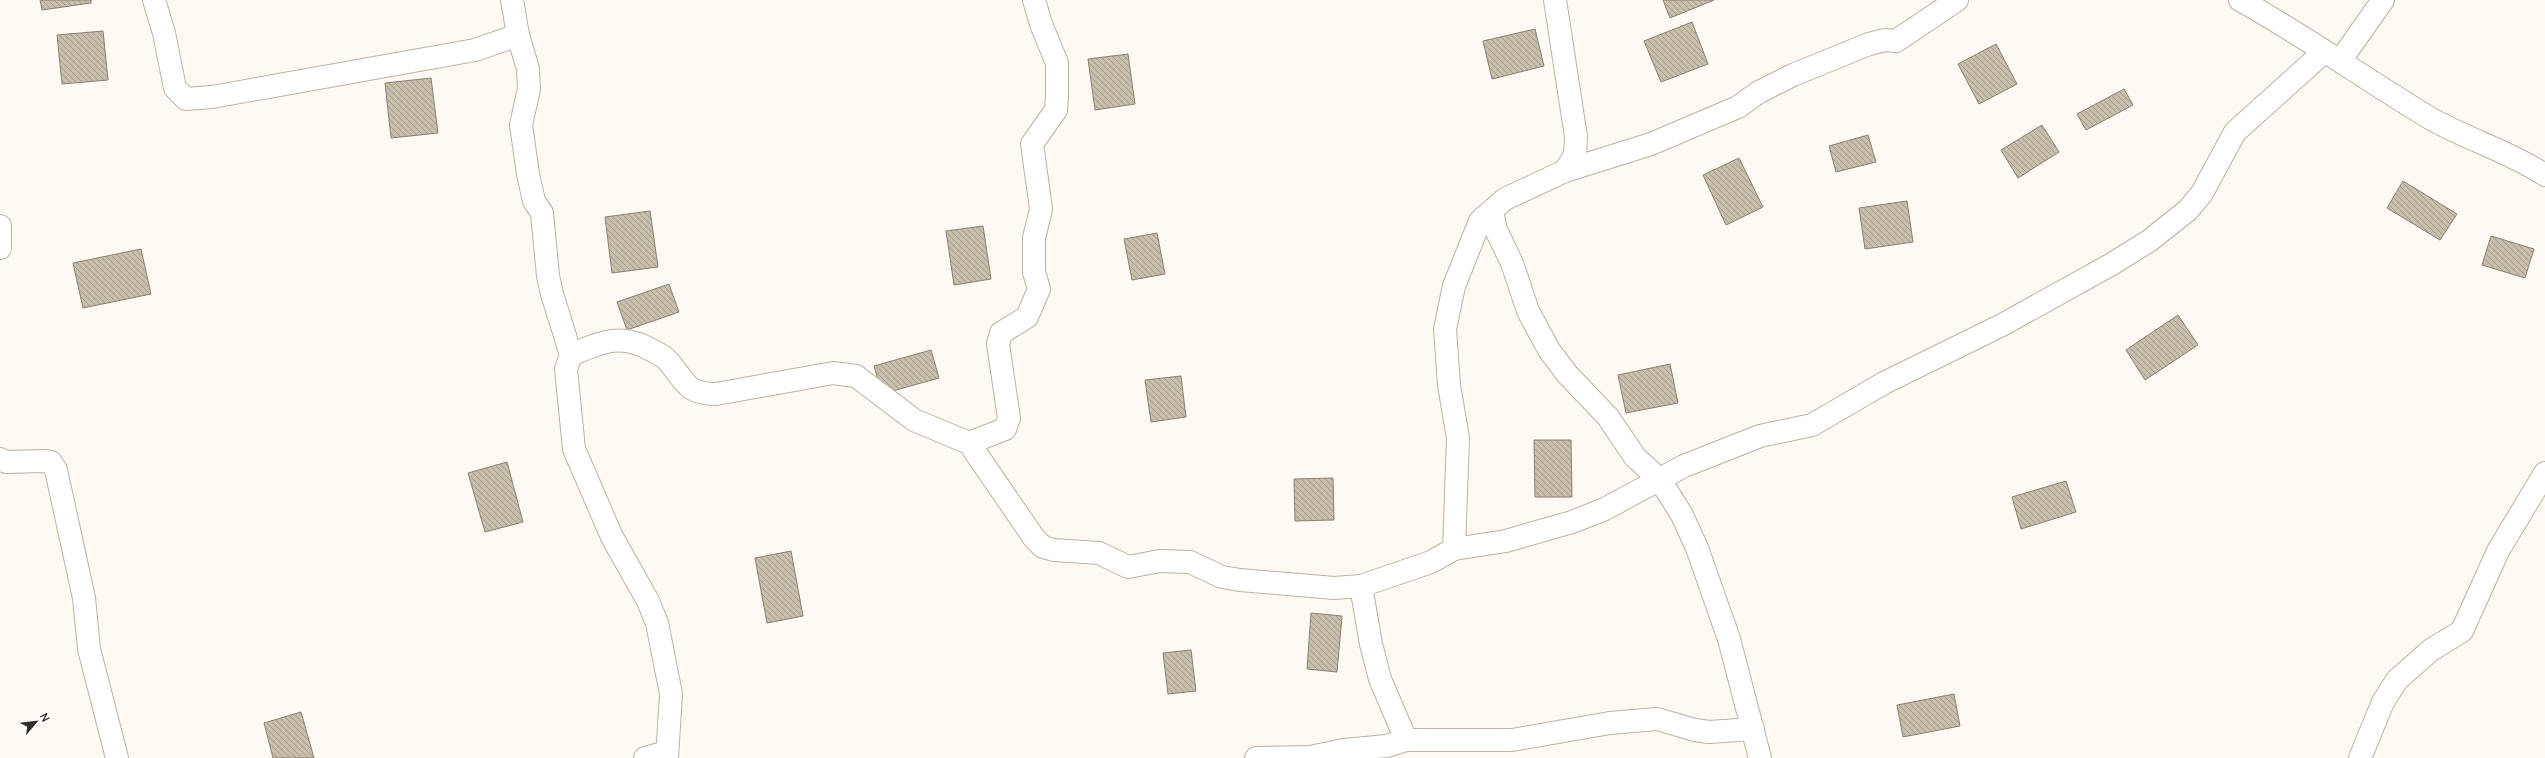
<svg xmlns="http://www.w3.org/2000/svg" width="2545" height="758" font-family="Manrope,sans-serif">
	<style>
		.building { fill: url(#building-back-hatch); stroke: #89806f }
		.lines { fill: none; stroke-linecap: round; stroke-linejoin: round }
		.minor-casing { stroke: #bbb2a0; stroke-width: 24 }
		.minor { stroke: #fff; stroke-width: 22 }
	</style>
	<defs>
		<pattern id="building-back-hatch" width="6" height="6" patternUnits="userSpaceOnUse"><rect width="6" height="6" fill="#c7beac"/><path d="M-1 5l2 2M0 0l6 6M5-1l2 2" fill="none" stroke="#a29b8c"/></pattern>
	</defs>
	<rect width="100%" height="100%" fill="#fefaf3"/>
	<g class="building">
		<polygon points="40,0 91,0 91,3 42,10"/>
		<polygon points="1663,0 1714,0 1670,18"/>
		<polygon points="1692,22 1708,64 1661,82 1644,41"/>
		<polygon points="1535,29 1544,66 1492,79 1483,41"/>
		<polygon points="103,31 108,80 62,84 57,35"/>
		<polygon points="1996,44 2017,84 1979,104 1958,64"/>
		<polygon points="1128,54 1135,104 1095,110 1088,59"/>
		<polygon points="431,78 438,133 391,138 385,83"/>
		<polygon points="2124,89 2133,105 2086,130 2077,114"/>
		<polygon points="2042,125 2059,152 2018,178 2001,150"/>
		<polygon points="1868,135 1876,162 1836,172 1829,146"/>
		<polygon points="1739,158 1763,207 1726,225 1703,175"/>
		<polygon points="2403,181 2457,214 2440,240 2387,208"/>
		<polygon points="1907,201 1913,242 1865,249 1859,208"/>
		<polygon points="650,211 658,267 612,273 605,217"/>
		<polygon points="983,226 991,279 954,285 946,231"/>
		<polygon points="1157,233 1165,274 1132,280 1124,239"/>
		<polygon points="2491,236 2534,249 2525,278 2482,265"/>
		<polygon points="141,249 151,294 83,308 73,263"/>
		<polygon points="669,284 679,312 627,330 617,302"/>
		<polygon points="2178,315 2198,345 2145,380 2126,350"/>
		<polygon points="931,350 939,378 882,394 874,366"/>
		<polygon points="1670,364 1678,403 1626,413 1618,375"/>
		<polygon points="1181,376 1186,417 1151,422 1145,380"/>
		<polygon points="1534,440 1571,440 1572,497 1535,497"/>
		<polygon points="507,462 523,522 485,532 468,473"/>
		<polygon points="1333,478 1334,520 1295,521 1294,479"/>
		<polygon points="2066,481 2076,512 2021,529 2012,497"/>
		<polygon points="791,551 803,616 767,623 755,558"/>
		<polygon points="1311,613 1342,616 1337,672 1307,669"/>
		<polygon points="1191,650 1196,691 1168,694 1163,653"/>
		<polygon points="1954,694 1960,726 1903,737 1897,705"/>
		<polygon points="301,712 314,758 273,758 264,723"/>
	</g>
	<g class="lines">
		<g class="minor-casing">
			<g id="minor">
				<polyline points="154,0 164,33 175,88 186,99 212,97 475,50 518,35"/>
				<polyline points="512,0 518,35 528,69 529,89 521,125 528,174 534,201 542,213 548,276 552,294 571,355 566,369 574,449 612,537 648,601 657,623 671,694 667,758"/>
				<polyline points="1555,0 1576,137 1575,155 1565,171"/>
				<path d="M2240 0C2305 36 2365 79 2428 117 2466 139 2508 151 2545 175"/>
				<polyline points="2340,61 2383,0"/>
				<polyline points="1492,212 1496,230 1512,263 1528,311 1549,350 1567,374 1608,417 1635,457 1660,480 1682,515 1697,548 1729,639 1760,758"/>
				<polyline points="0,226 0,248"/>
				<path d="M571 355C601 342 622 332 653 351 657 353 662 355 666 359 685 378 683 394 716 394L833 373 856 376 914 420 969 443 1034 538 1043 547 1054 550 1099 553 1128 567 1160 561 1190 562 1222 577 1240 580 1334 588 1361 586"/>
				<polyline points="969,443 1005,429 1009,418 998,344 1001,333 1027,317 1039,289 1034,272 1034,238 1041,209 1032,144 1056,110 1057,95 1057,63 1041,24 1034,0"/>
				<polyline points="0,459 6,462 45,461 51,462 56,470 84,598 89,649 117,758"/>
				<polyline points="1454,549 1506,541 1572,522 1605,509 1684,466 1760,436 1812,425 1884,383 2002,325 2112,264 2149,241 2188,210 2202,193 2235,132 2324,52"/>
				<polyline points="1406,740 1512,740 1610,723 1657,719 1695,730 1709,732 1753,729"/>
				<polyline points="645,758 666,752"/>
				<polyline points="1256,758 1310,757 1344,750 1387,746 1406,740 1380,679 1371,644 1361,586 1431,562 1454,549 1458,438 1449,385 1445,329 1454,286 1480,221 1505,199 1565,171 1651,144 1738,107 1759,92 1793,75 1869,44 1885,40 1896,41 1957,0"/>
				<polyline points="2360,758 2383,702 2397,680 2431,650 2462,631 2498,551 2545,473"/>
			</g>
		</g>
		<use href="#minor" class="minor"/>
	</g>
	<g transform="translate(36 722) rotate(62)" stroke="#ffffff" stroke-width="3" paint-order="stroke">
	<path d="M0-3L7 15L0 10L-7 15Z" fill="#322e27"/>
	<text y="-6" font-size="11" font-weight="bold" text-anchor="middle" fill="#322e27">N</text>
	</g>
</svg>
